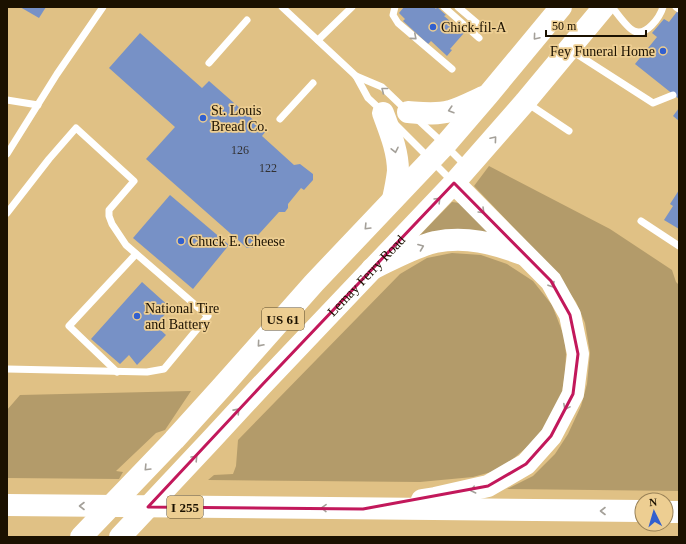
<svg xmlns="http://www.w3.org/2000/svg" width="686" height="544" font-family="Georgia,serif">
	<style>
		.green { fill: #b39b6a }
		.building { fill: #7791c6 }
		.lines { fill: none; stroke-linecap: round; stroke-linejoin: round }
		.service { stroke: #fff; stroke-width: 7 }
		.primary { stroke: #fff; stroke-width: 22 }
		.motorway { stroke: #fff; stroke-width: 22 }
		.oneway { stroke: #a4a099 }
		.marked { fill: none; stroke: #c2185b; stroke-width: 3; stroke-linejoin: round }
		.poi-dot { fill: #3260cf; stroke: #edce92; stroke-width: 1.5 }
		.labels { text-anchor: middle; stroke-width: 3.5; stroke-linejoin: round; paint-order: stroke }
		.number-label { font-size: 12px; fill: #323132 }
		.shield { fill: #edce92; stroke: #5a4a2c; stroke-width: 1 }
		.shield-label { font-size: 13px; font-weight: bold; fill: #1b1100 }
		.poi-label { font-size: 14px; fill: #1b1100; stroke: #edce92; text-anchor: start }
		.street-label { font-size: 14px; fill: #1b1100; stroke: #edce92 }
	</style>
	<rect width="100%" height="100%" fill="#e0c185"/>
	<g class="green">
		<polygon points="489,166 610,229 672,270 676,282 679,285 679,491 507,489 533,476 555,454 568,434 581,406 587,384 590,353 585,323 576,302 551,267 474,186"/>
		<polygon points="452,202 460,203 501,239 418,237"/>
		<polygon points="452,253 481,255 507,264 533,281 552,305 564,336 566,354 565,374 562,392 551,419 532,443 514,458 495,471 473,477 420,482 208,480 214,475 233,474 236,466 238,440 400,274 427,258"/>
		<polygon points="191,391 165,430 156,433 116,471 123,472 119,479 7,478 7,410 20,395"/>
	</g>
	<g class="building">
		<polygon points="20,7 46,7 39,18"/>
		<polygon points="404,7 434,7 436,9 437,7 446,15 444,16 464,33 450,49 452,50 447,56 431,41 428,44 403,21 405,19 399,13"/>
		<polygon points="679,9 679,99 635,64 657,37 652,33 664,19 669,22"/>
		<polygon points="140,33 202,88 209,81 266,131 262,136 294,165 300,164 313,174 313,180 304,190 301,188 288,204 288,208 285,212 279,212 250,244 254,248 247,248 146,159 175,127 109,68"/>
		<polygon points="679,108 679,121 673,116"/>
		<polygon points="679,190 679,229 664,220 673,206 670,204"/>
		<polygon points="170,195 229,245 193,289 133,238"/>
		<polygon points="142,282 171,308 155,325 166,335 137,365 129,355 120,364 91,339"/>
	</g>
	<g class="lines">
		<g class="service">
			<polyline points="282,7 356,76 368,98 382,111"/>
			<polyline points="395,7 393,15 398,23 452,69"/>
			<polyline points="444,7 479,38"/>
			<polyline points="458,7 485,30"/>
			<path d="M612 7C617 13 627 28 634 31 646 37 660 17 663 7"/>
			<polyline points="676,7 679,9"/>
			<polyline points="318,40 352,7"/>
			<polyline points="572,51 653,103 673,95"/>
			<polyline points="209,63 247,20"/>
			<polyline points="356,76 382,87 406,110"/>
			<polyline points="7,100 38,105"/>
			<polyline points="527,103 569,131"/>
			<polyline points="416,118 445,145 466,166"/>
			<polyline points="280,119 313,83"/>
			<polyline points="395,124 453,182"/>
			<polyline points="7,154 57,74 103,7"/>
			<polyline points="7,213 49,159 76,128 134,181 109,210 109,216 112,224 126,245 208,316 164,369 147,372 7,369"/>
			<polyline points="641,221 679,246"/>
			<polyline points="117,372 69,326 136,254"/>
		</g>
		<g class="primary">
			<path d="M408 112C422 113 437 115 450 111 461 108 472 102 483 97"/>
			<path d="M383 113C390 132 398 151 398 171 397 180 395 190 393 199"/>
			<polyline points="81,537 174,440 221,388 314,283 445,145 488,95 561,7"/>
			<path id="s1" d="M120 537 211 440 261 386 454 183 525 102 604 7"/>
		</g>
		<g class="motorway">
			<path d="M372 269C391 260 414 247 435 242 466 236 493 243 522 254"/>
			<polyline points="422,500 435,498 488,486 526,464 551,436 573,394 578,354 570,315 551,281 454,183"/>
			<polyline points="7,505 642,511"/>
			<polyline points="666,512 679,512"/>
		</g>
	</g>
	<defs><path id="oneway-chevron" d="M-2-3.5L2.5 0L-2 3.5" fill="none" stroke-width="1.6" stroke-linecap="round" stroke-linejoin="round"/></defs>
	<g class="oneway">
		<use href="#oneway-chevron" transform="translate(414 37) rotate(41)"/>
		<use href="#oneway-chevron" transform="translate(536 37) rotate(130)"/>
		<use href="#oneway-chevron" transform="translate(384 90) rotate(-142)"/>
		<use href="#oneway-chevron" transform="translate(451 110) rotate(163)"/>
		<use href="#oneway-chevron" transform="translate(494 139) rotate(-50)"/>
		<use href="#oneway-chevron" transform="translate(395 150) rotate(78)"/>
		<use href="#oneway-chevron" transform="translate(438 200) rotate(-46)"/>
		<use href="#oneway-chevron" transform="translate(482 211) rotate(45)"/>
		<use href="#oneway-chevron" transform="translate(367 227) rotate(134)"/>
		<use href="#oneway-chevron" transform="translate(421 247) rotate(-21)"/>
		<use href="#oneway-chevron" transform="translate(552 285) rotate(58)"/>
		<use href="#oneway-chevron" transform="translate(260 344) rotate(131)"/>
		<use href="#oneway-chevron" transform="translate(566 407) rotate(118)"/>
		<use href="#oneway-chevron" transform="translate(237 411) rotate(-48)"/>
		<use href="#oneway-chevron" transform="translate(195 458) rotate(-47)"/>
		<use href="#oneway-chevron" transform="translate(147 468) rotate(134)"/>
		<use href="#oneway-chevron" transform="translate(473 490) rotate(167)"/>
		<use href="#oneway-chevron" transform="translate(82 506) rotate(-180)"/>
		<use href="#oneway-chevron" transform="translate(324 508) rotate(-179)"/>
		<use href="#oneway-chevron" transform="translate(603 511) rotate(-180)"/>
	</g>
	<path class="marked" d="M454 183 551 281 570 315 578 354 573 394 551 436 526 464 488 486 363 509 148 507 261 386Z"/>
	<g class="poi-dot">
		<circle cx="433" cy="27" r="4"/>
		<circle cx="663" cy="51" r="4"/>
		<circle cx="203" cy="118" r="4"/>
		<circle cx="181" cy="241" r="4"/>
		<circle cx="137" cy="316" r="4"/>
	</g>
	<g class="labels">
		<g class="number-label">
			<text x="240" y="154">126</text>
			<text x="268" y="172">122</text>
		</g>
		<g class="shield">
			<rect x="262" y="308" width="42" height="22" rx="3"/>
			<rect x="167" y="496" width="36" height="22" rx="3"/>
		</g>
		<g class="shield-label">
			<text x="283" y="324">US 61</text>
			<text x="185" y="512">I 255</text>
		</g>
		<g class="poi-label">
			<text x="441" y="32">Chick-fil-A</text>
			<text x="655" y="56" text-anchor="end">Fey Funeral Home</text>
			<text x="211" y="115">St. Louis<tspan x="211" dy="16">Bread Co.</tspan></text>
			<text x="189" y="246">Chuck E. Cheese</text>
			<text x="145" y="313">National Tire<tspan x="145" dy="16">and Battery</tspan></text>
		</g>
		<g class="street-label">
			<text dy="5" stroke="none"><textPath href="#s1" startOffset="359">Lemay Ferry Road</textPath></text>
		</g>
	</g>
	<rect width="686" height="544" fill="none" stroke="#1b1100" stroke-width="16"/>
	<g transform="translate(654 512) rotate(355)"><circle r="19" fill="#edce92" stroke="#998258"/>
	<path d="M0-3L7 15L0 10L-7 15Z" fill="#3260cf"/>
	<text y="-6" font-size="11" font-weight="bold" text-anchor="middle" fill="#1b1100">N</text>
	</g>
	<path d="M546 30v6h100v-6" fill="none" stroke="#1b1100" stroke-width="2"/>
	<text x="552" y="30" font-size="12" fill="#1b1100" stroke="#edce92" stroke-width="3" paint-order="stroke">50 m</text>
</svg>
